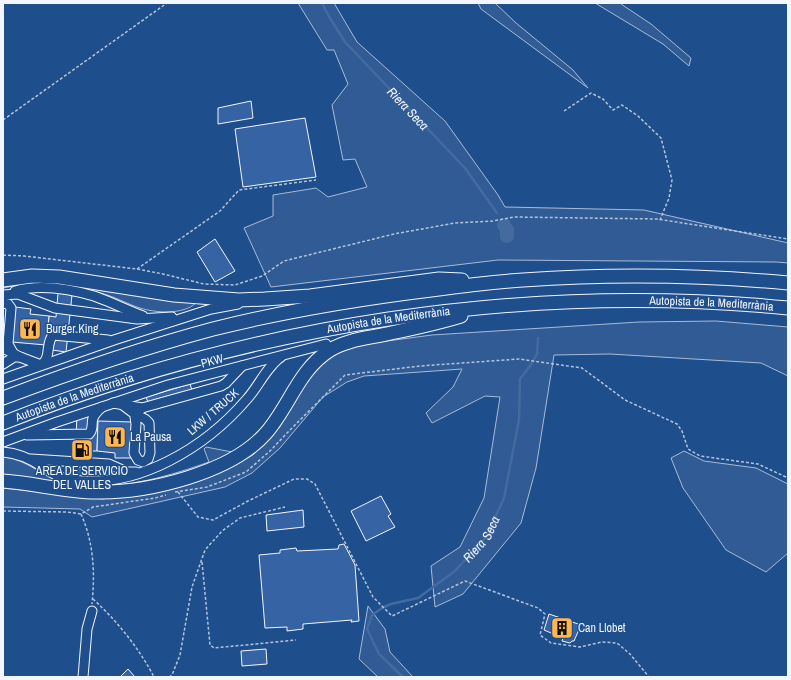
<svg xmlns="http://www.w3.org/2000/svg" width="791" height="680" font-family="'Archivo Narrow',sans-serif">
	<style>
		.green { fill: #305b95; stroke: #a8bbd7 }
		.lines { fill: none; stroke-linecap: round; stroke-linejoin: round }
		.stream { stroke: #446ba0; stroke-width: 2.5 }
		.river { stroke: #446ba0; stroke-width: 14 }
		.building { fill: #3563a3; stroke: #f2f6ff }
		.minor-casing { stroke: #f2f6ff; stroke-width: 11 }
		.highway-casing { stroke: #f2f6ff; stroke-width: 15 }
		.path { stroke: #b3c4dc; stroke-width: 1.5; stroke-dasharray: 3 2; stroke-linecap: butt }
		.minor { stroke: #1f4e8c; stroke-width: 9 }
		.highway { stroke: #1f4e8c; stroke-width: 13 }
		.labels { text-anchor: middle; stroke-width: 3; stroke-linejoin: round; paint-order: stroke }
		.street-label { font-size: 12px; fill: #f2f6ff; stroke: #1f4e8c }
		.poi-label { font-size: 12px; fill: #f2f6ff; stroke: #1f4e8c; text-anchor: start }
		.water-label { font-size: 13px; font-style: italic; fill: #f2f6ff; stroke: #1f4e8c }
	</style>
	<rect width="100%" height="100%" fill="#1f4e8c"/>
	<g class="green">
		<polygon points="298,3 334,3 357,42 445,121 498,195 505,207 644,210 788,243 788,263 776,262 498,260 271,287 244,228 273,216 273,195 316,188 328,197 367,187 355,159 343,160 332,105 348,84 334,50 327,50"/>
		<polygon points="478,3 495,3 516,23 573,70 588,88 481,9"/>
		<polygon points="595,3 620,3 624,6 651,24 691,58 689,66 663,44"/>
		<path d="M37 279 196 303C183 315 156 313 140 308 127 304 114 296 100 293 86 289 72 288 58 287 39 286 21 284 3 288V284Z"/>
		<polygon points="716,321 788,327 788,376 761,363 610,354 554,355 536,468 521,523 463,594 435,607 431,566 460,547 484,498 500,397 485,396 432,423 426,413 453,387 462,369 364,376 347,382 323,397 280,448 252,473 225,487 92,517 80,509 3,507 3,488 103,499 178,486 223,471 253,455 279,428 302,389 323,362 342,350 372,343 432,335 639,322"/>
		<path d="M206 447 232 452 235 454 174 477 103 489 3 477V457C30 460 39 476 62 482 69 485 78 485 86 486 129 488 169 476 209 462L204 449Z"/>
		<polygon points="684,451 704,461 756,468 788,484 788,553 766,572 726,550 683,488 671,458"/>
		<polygon points="368,606 385,629 390,652 413,677 378,677 359,659"/>
	</g>
	<g class="lines">
		<g class="stream">
			<path id="s1" d="M322 3 328 15 345 42 465 168 497 213"/>
			<path id="s2" d="M403 677 379 654 367 629 372 615 382 608 391 604 418 598 455 571 486 537 504 498 519 420 520 379 530 366 537 354 538 338"/>
		</g>
		<polyline class="river" points="504,225 507,230 507,236"/>
	</g>
	<g class="building">
		<polygon points="251,101 253,118 218,124 218,108"/>
		<polygon points="305,118 316,177 243,187 235,129"/>
		<polygon points="215,239 235,271 215,282 197,252"/>
		<polygon points="58,293 72,295 66,352 52,350 46,345 49,316 56,317"/>
		<polygon points="15,307 31,309 30,314 49,316 46,345 12,342"/>
		<polygon points="190,384 192,390 148,402 146,397"/>
		<polygon points="77,416 91,417 91,421 98,421 97,451 90,451 88,479 74,478"/>
		<polygon points="98,421 132,422 131,458 115,458 115,453 97,451"/>
		<polygon points="381,496 391,514 388,516 395,527 366,541 351,511"/>
		<polygon points="303,510 304,527 267,531 266,515"/>
		<polygon points="344,544 355,565 359,621 351,622 352,620 303,624 303,629 287,631 287,627 265,628 259,555 280,553 280,550 296,548 297,551 338,549 339,545"/>
		<polygon points="549,614 581,625 574,641 572,641 570,643 562,641 563,638 544,630"/>
		<polygon points="266,649 267,664 242,666 241,651"/>
		<polygon points="128,669 135,677 122,677 121,676"/>
	</g>
	<g class="lines">
		<g class="minor-casing">
			<g id="minor">
				<path d="M15 291C39 284 70 289 94 296 111 302 127 310 143 316"/>
				<polyline points="3,295 18,294 55,308 137,319 172,317"/>
				<polyline points="3,303 8,304 11,308 8,344 13,353"/>
				<path d="M3 348 20 357 41 365C52 357 45 344 53 335L108 340"/>
				<polyline points="3,364 14,357 20,357"/>
				<polyline points="3,379 114,340 211,309 238,304"/>
				<polyline points="113,403 142,408 221,386 226,383 242,366"/>
				<polyline points="124,406 136,415 145,419 149,423 150,453 148,459 143,462 138,460 134,453 136,424 135,417 137,413 142,408"/>
				<path d="M27 435 89 434C94 429 91 424 93 418 95 413 99 410 102 407"/>
				<polyline points="3,442 57,422 168,385 326,344"/>
				<path d="M3 452C17 453 31 459 43 467 52 473 61 479 73 480 138 489 206 447 247 399 258 387 268 365 281 357"/>
				<polyline points="31,459 109,464 127,472 136,472"/>
				<polyline points="83,677 87,629 92,611"/>
			</g>
		</g>
		<g class="highway-casing">
			<g id="highway">
				<polyline points="3,280 32,276 59,277 174,295 239,300 265,299 310,296 439,279 462,280"/>
				<path d="M3 398C72 372 142 348 213 329 285 311 358 299 431 290 461 286 492 282 523 280 611 274 700 275 788 283"/>
				<path id="s3" d="M3 423C251 325 522 282 788 308"/>
				<path d="M3 481C34 483 65 492 96 492 148 493 231 473 266 433 289 407 299 369 330 350 348 339 371 338 391 333 415 328 438 323 461 316"/>
			</g>
		</g>
		<g class="path">
			<polyline points="564,111 591,93 603,99 613,110 622,105 638,116 661,138 672,180 669,198 660,220"/>
			<polyline points="3,120 167,3"/>
			<polyline points="3,255 24,256 137,269 163,274 204,284 235,285 262,276 284,261 394,234 455,223 493,221 514,217 657,219 788,239"/>
			<polyline points="137,269 220,211 239,190 316,180"/>
			<polyline points="175,492 207,487 246,472 271,450 287,433 345,375 420,366 519,359 582,368 625,400 677,424 682,431 688,449 700,456 758,464 788,478"/>
			<polyline points="178,492 198,517 213,520 248,501 294,479 307,479 315,484 373,597 392,616 465,581 538,608 545,614 540,635 551,643 580,647 602,642 617,643 630,654 649,677"/>
			<polyline points="3,511 67,512 81,514 93,507 155,498 166,495"/>
			<path d="M81 514C94 543 95 573 92 604"/>
			<polyline points="202,562 210,645 214,648 296,640"/>
			<path d="M93 599C117 621 139 648 154 677"/>
			<polyline points="169,677 172,675 180,655 192,587 205,550 222,531 240,518 285,507"/>
		</g>
		<use href="#minor" class="minor"/>
		<use href="#highway" class="highway"/>
	</g>
	<defs>
		<g id="restaurant-square" transform="scale(1.15)"><rect x="-9" y="-9" width="18" height="18" rx="4" fill="#ffb74d" stroke="#1f4e8c"/><path d="M-5-6h1v4h1v-4h1v4h1v-4h1v5L-1.5 .5V6h-2V.5L-5-1ZM5-6V6H3V1.5H1.5Q1.5-4 5-6Z" fill="#111"/></g>
		<g id="fuel-square" transform="scale(1.15)"><rect x="-9" y="-9" width="18" height="18" rx="4" fill="#ffb74d" stroke="#1f4e8c"/><path d="M-5.5-6h7V0h2V4h1.3V-2.5L3-4.5l.8-.8L6-3V5H2.5V1h-1V6h-7ZM-4.2-4.7v3.2H.2V-4.7Z" fill="#111"/></g>
		<g id="building-square" transform="scale(1.15)"><rect x="-9" y="-9" width="18" height="18" rx="4" fill="#ffb74d" stroke="#1f4e8c"/><path d="M-4-6H4V6H1V3H-1V6H-4ZM-2.5-4.3h1.7v1.8h-1.7ZM.8-4.3h1.7v1.8H.8ZM-2.5-1h1.7V.8h-1.7ZM.8-1h1.7V.8H.8Z" fill="#111"/></g>
	</defs>
	<g fill-rule="evenodd">
		<use href="#restaurant-square" x="30" y="329"/>
		<use href="#restaurant-square" x="115" y="437"/>
		<use href="#fuel-square" x="82" y="450"/>
		<use href="#building-square" x="562" y="628"/>
	</g>
	<g class="labels">
		<g class="street-label">
			<text dy="4" stroke="none"><textPath href="#s3" startOffset="724">Autopista de la Mediterrània</textPath></text>
			<text dy="4" stroke="none"><textPath href="#s3" startOffset="400">Autopista de la Mediterrània</textPath></text>
			<text transform="translate(212 361) rotate(-15)" y="4">PKW</text>
			<text dy="4" stroke="none"><textPath href="#s3" startOffset="76">Autopista de la Mediterrània</textPath></text>
			<text transform="translate(213 412) rotate(-41)" y="4">LKW / TRUCK</text>
		</g>
		<g class="poi-label">
			<text x="46" y="333">Burger King</text>
			<text x="130" y="441">La Pausa</text>
			<text x="82" y="475" text-anchor="middle">AREA DE SERVICIO<tspan x="82" dy="14">DEL VALLES</tspan></text>
			<text x="578" y="632">Can Llobet</text>
		</g>
		<g class="water-label">
			<text dy="5" stroke="none"><textPath href="#s1" startOffset="137">Riera Seca</textPath></text>
			<text dy="5" stroke="none"><textPath href="#s2" startOffset="213">Riera Seca</textPath></text>
		</g>
	</g>
	<rect width="791" height="680" fill="none" stroke="#f2f6ff" stroke-width="8"/>
</svg>
